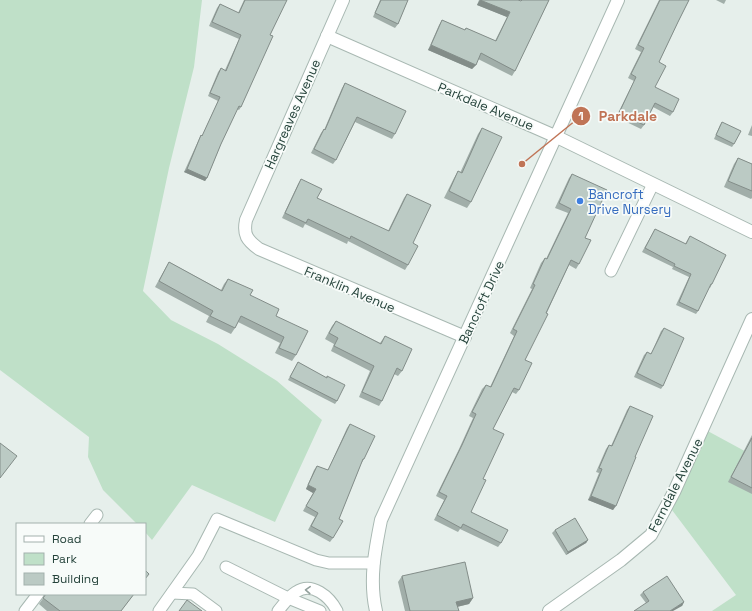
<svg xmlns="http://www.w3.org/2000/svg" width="752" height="611" font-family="'Space Grotesk',sans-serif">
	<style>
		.green { fill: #bfe0c8 }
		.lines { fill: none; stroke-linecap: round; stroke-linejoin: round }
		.service-casing { stroke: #a8b8b2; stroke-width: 13 }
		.minor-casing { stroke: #a8b8b2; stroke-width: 14 }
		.tertiary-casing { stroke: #a8b8b2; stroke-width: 14 }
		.service { stroke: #fff; stroke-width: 11 }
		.minor { stroke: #fff; stroke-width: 12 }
		.tertiary { stroke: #fff; stroke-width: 12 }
		.wall { fill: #a1aea9 }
		.shaded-wall { fill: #838d89 }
		.building { fill: #bbcac4; stroke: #838d89 }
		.oneway { stroke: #92a09c }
		.shop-dot { fill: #3f7fe0; stroke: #f7fbf9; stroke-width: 1.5 }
		.labels { text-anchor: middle; stroke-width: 3.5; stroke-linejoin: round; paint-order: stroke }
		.street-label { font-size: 13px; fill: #24423a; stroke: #f7fbf9 }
		.shop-label { font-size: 13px; fill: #366cbe; stroke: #f7fbf9; text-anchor: start }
		.leader { fill: none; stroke: #c07456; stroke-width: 1.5 }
		.callout-dot { fill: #c07456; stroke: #f7fbf9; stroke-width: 1.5 }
		.mark-label { font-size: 12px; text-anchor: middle; font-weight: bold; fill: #fff }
		.callout-label { font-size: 14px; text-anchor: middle; font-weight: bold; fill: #c07456; stroke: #f7fbf9; stroke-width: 3.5; stroke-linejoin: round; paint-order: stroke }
	</style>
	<rect width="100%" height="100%" fill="#e6efeb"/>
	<g class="green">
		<polygon points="0,0 202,0 194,67 169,168 143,291 171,320 218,344 277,381 322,420 275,522 192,485 152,540 145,532 145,524 137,524 103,490 88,457 89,437 0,370"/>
		<polygon points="704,429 752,455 752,611 712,611 736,595 669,506"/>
	</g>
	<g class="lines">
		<g class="service-casing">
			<g id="service">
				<polyline points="611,271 653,184"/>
				<polyline points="90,524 97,515"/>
				<polyline points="226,567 288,598 320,611"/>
				<polyline points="172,593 193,594 216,611"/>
				<polyline points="25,611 38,594"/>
				<polyline points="159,611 198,556 217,519 316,560 329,563 374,563"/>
				<path d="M278 611C284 604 288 597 296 592 312 581 330 597 337 611"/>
			</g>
		</g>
		<g class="minor-casing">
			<g id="minor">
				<path d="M343 0 246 220C243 235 247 240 259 249L465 337"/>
				<polyline points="327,36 557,137 752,232"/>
				<polyline points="549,611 621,560 651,535 674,492 752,319"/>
			</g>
		</g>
		<g class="tertiary-casing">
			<path id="tertiary" d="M376 611C369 580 375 550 381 520L618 0"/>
		</g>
		<use href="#service" class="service"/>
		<use href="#minor" class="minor"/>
		<use href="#tertiary" class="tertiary"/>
	</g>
	<g class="wall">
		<polygon points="244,0 286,0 270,35 241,107 239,110 237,109 221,144 207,178 205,181 184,172 199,139 201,135 202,136 218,101 208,96 218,72 221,68 225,70 239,39 209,26 217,8 220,4 238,13"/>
		<polygon points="380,0 408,0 398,24 395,28 373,17"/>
		<polygon points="479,0 518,0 520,1 521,0 549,0 515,71 512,76 478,59 476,65 472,69 428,50 439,25 442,20 465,30 466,28 495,41 507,17 477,5"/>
		<polygon points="659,0 689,0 678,22 659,62 655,87 673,112 670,116 653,107 644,125 641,129 616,117 634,81 628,78 641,52 635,49"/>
		<polygon points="716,0 726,0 724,4"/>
		<polygon points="345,83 395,134 392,139 355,122 336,160 333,164 311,153 321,133 324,129 324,130 342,88"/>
		<polygon points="722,122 734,144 732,147 714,139 720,125"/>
		<polygon points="752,125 752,136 748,135"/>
		<polygon points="482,128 471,202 467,208 444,198 454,178 458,171 460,173 478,134"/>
		<polygon points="738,158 752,164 752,198 751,199 724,187 734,164"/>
		<polygon points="572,174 585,238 579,264 576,269 569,265 525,360 519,390 516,394 512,392 493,429 483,479 471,512 501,543 498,547 460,529 458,532 434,520 444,500 436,496 459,449 473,418 469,416 482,389 486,385 490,387 514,336 510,333 532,289 530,288 541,263 545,258 546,259 568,213 555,208 569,178"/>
		<polygon points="301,179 317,198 388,231 404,198 407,194 413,243 408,265 405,270 348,241 347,244 305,224 303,228 282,218 298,184"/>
		<polygon points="655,229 685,244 690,236 712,284 710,288 709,287 698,311 696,314 676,305 689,277 672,269 673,267 642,252"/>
		<polygon points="169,262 221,290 224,284 228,279 250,295 276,316 296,355 292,361 275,353 280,343 238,322 235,328 231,334 206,322 209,316 155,287 166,267"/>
		<polygon points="336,321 380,343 385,336 402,371 398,376 394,374 382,401 379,406 359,397 370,371 331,351 334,344 325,339 332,326"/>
		<polygon points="664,328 663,386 661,389 634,377 644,355 647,352 651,354 661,331"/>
		<polygon points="298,362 326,378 337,401 335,404 288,380"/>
		<polygon points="630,406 635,457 613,510 588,500 599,473 596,472 606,449 609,445 611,446 627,410"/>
		<polygon points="350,424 364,459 361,464 339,519 333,538 330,542 308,530 315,517 303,511 313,493 306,489 314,470 317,466 328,470 347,428"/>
		<polygon points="752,435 752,494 728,482"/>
		<polygon points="555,530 588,540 586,543 566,555 552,533"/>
		<polygon points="402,576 473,598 469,604 457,607 459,611 405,611 398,582"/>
		<polygon points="643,592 684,602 682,606 646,603 640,595"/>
		<polygon points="44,594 134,594 121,611 47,611 39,604 44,597"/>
	</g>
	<g class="shaded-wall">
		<polygon points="480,0 510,12 507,17 477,5"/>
		<polygon points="431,45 476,65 472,69 428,50"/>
		<polygon points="187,169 207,178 205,181 184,172"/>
		<polygon points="308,485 316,489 313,493 306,489"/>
		<polygon points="591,496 616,506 613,510 588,500"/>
		<polygon points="588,540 586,543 566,555 568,552"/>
		<polygon points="473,598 469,604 452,608 456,602"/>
		<polygon points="684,602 682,606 673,611 670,611"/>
	</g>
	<g class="building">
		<polygon points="245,0 287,0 270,35 273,36 241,107 239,106 221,144 207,178 187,169 201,135 202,136 220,97 210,93 221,68 226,71 241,35 212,22 220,4 239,13"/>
		<polygon points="381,0 408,0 398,24 375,13"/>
		<polygon points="480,0 518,0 521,1 522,0 549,0 515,71 481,53 476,65 431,45 442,20 465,30 466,28 496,41 510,12"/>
		<polygon points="660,0 689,0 678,22 659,62 666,66 655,87 679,99 673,112 655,103 644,125 619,113 636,77 631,74 644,48 638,45"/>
		<polygon points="345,83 406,111 395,134 357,117 336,160 314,149 324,129 325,130"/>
		<polygon points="722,122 741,131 734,144 716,135"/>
		<polygon points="482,128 502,137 471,202 449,191 458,171 462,173"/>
		<polygon points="738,158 752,164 752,191 728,181"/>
		<polygon points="572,174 607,190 585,238 591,240 579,264 571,260 546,313 548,314 525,360 532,363 519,390 514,388 493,429 504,434 483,479 486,480 471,512 508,530 501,543 463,524 461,528 437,515 447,496 439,492 462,445 476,414 472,412 486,385 491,387 517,331 513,329 535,285 533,284 545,258 547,259 571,209 559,203"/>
		<polygon points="301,179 322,189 317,198 389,231 407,194 431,205 413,243 418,246 408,265 351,236 350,239 308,219 306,223 285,213"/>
		<polygon points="655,229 686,244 690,236 726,255 712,284 711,284 698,311 679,302 691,274 674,266 675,264 645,248"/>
		<polygon points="169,262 222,291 228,279 253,290 250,295 279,309 276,316 308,331 296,355 279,348 284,337 241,316 235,328 210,316 213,311 159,281"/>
		<polygon points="336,321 381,344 385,336 412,349 402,371 397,368 382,401 362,392 374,366 334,346 338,338 329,333"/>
		<polygon points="664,328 684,338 663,386 637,373 647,352 651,354"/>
		<polygon points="298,362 327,378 327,376 345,385 337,401 290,377"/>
		<polygon points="630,406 653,416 635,457 636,457 616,506 591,496 602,469 599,468 609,445 612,446"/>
		<polygon points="350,424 375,436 364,459 363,459 339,519 343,521 333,538 311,526 318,513 306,506 316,489 308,485 317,466 328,470"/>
		<polygon points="752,438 752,488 731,477"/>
		<polygon points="0,443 17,456 0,478"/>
		<polygon points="575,518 588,540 568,552 555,530"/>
		<polygon points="465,562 473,598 456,602 459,611 410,611 402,576"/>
		<polygon points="145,570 149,574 145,579"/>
		<polygon points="667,576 684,602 670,611 634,611 649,601 643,592"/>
		<polygon points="46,594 134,594 121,611 60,611 43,598"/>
		<polygon points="187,600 202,611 179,611"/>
	</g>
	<defs><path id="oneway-chevron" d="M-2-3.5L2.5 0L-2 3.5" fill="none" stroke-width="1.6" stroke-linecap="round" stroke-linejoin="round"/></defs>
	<use class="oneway" href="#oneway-chevron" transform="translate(308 590) rotate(-177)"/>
	<circle class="shop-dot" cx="580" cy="201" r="4"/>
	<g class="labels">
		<g class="street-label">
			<text transform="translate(486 106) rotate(23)" y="5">Parkdale Avenue</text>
			<text transform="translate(292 114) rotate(-66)" y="5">Hargreaves Avenue</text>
			<text transform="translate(350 289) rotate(23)" y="5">Franklin Avenue</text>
			<text transform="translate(481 302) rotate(-65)" y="5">Bancroft Drive</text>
			<text transform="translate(675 485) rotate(-63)" y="5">Ferndale Avenue</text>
		</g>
		<g class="shop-label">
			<text x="588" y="199">Bancroft<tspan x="588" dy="15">Drive Nursery</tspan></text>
		</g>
	</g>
	<path class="leader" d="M522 164L581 116"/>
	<g class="callout-dot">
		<circle cx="522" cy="164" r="4"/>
		<circle cx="581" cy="116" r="10"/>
	</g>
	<g class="mark-label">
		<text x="581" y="120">1</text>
	</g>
	<g class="callout-label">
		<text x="628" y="121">Parkdale</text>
	</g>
	<rect x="16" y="523" width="130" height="72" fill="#f7fbf9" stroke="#a3b1ad"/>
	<rect x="24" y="536" width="20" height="6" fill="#ffffff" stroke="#a3b1ad"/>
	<text x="52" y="543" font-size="12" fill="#24423a">Road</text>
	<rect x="24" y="553" width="20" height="12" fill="#bfe0c8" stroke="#a3b1ad"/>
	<text x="52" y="563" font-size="12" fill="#24423a">Park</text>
	<rect x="24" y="573" width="20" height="12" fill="#bbcac4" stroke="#a3b1ad"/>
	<text x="52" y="583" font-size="12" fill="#24423a">Building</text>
</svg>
